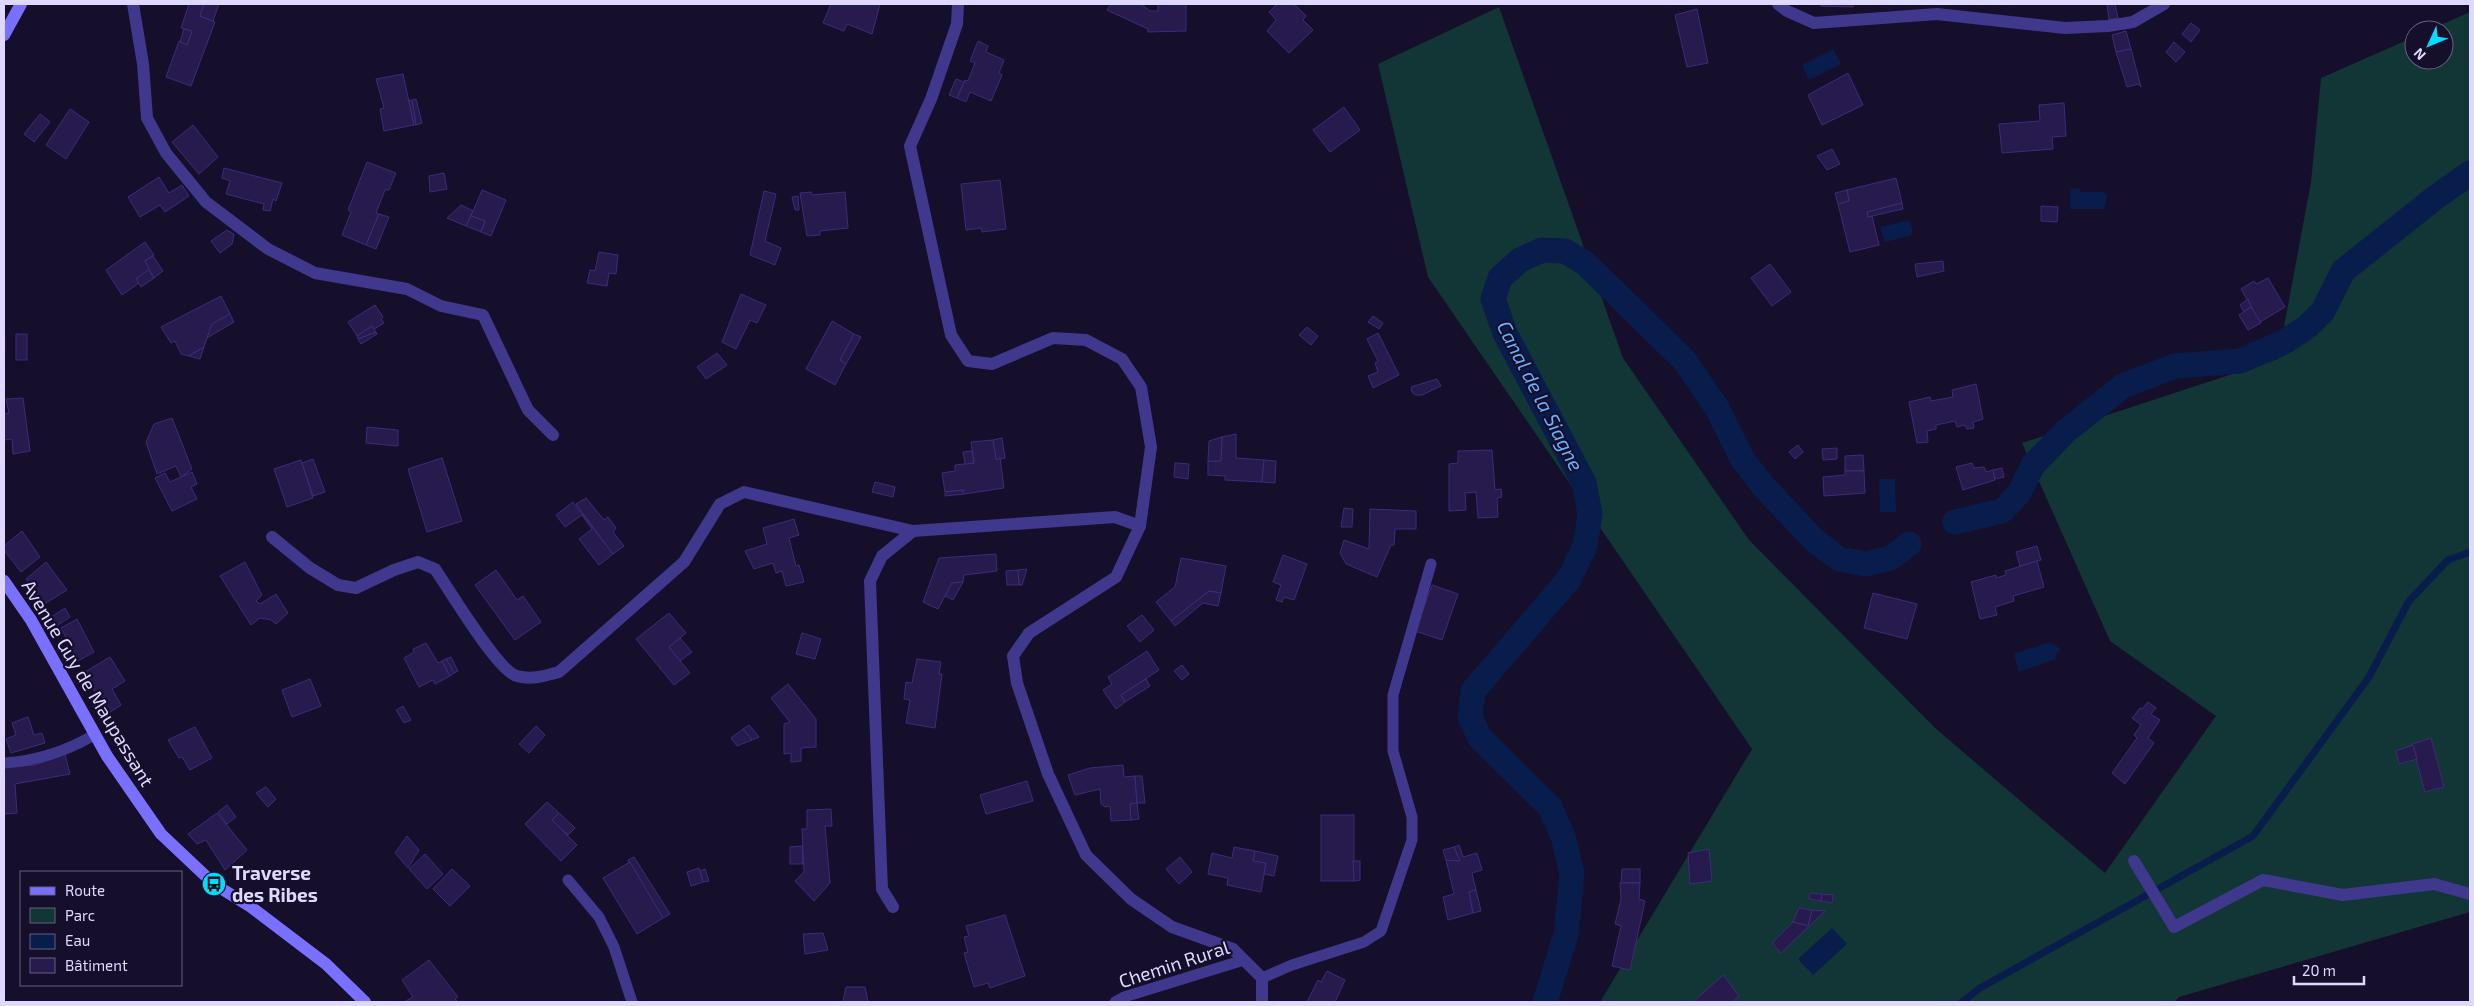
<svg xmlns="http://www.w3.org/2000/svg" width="2474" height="1006" font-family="'Exo 2',sans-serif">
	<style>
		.green { fill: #123535 }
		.water { fill: #081d4b }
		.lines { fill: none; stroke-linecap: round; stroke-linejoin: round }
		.stream { stroke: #081d4b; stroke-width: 7 }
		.canal { stroke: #081d4b; stroke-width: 25 }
		.building { fill: #271a4d; stroke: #3e2b7a }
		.lane { stroke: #3f388c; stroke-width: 11 }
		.street { stroke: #3f388c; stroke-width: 12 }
		.secondary { stroke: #7a70ff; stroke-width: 12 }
		.labels { text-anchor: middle; stroke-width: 4.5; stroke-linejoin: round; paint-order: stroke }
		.street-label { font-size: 19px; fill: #dfd9ff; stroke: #150f2b }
		.poi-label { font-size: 19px; font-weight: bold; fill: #dfd9ff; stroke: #150f2b; text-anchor: start }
		.water-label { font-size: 20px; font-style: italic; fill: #67b1ff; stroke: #150f2b }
	</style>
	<rect width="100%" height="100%" fill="#150f2b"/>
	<polygon class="green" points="1499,7 1623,358 1749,540 1935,728 2105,873 2216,716 2110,641 2022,443 2278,359 2311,182 2321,78 2414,37 2414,60 2444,60 2444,30 2429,30 2470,12 2470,912 2179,997 2174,1002 1600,1002 1752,749 1428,277 1378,64"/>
	<g class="water">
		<polygon points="1833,49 1841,64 1809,80 1802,65"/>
		<polygon points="2079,188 2081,192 2102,192 2107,195 2104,209 2070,209 2070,189"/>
		<polygon points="1906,221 1910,222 1913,232 1910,236 1885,242 1880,227"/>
		<polygon points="1879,479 1895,479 1896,512 1880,512"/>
		<polygon points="2050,642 2052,645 2054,644 2060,649 2055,656 2056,659 2019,672 2014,654"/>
		<polygon points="1832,928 1847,944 1813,975 1798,959"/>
	</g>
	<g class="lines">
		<polyline class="stream" points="1962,1002 1980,988 2253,836 2369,677 2409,601 2448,560 2470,552"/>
		<g class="canal">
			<polyline points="1955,522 2002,511 2019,493 2033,465 2066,431 2123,386 2175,366 2240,361 2284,342 2307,327 2323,311 2343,271 2436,197 2470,173"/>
			<polyline points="1545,1002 1566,934 1572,874 1563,836 1550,807 1480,738 1470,717 1473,691 1569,579 1585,546 1590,514 1584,483 1505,333 1493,299 1500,278 1520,260 1542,250 1565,251 1585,263 1685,361 1717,408 1743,460 1764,487 1814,540 1839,559 1866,564 1891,558 1909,544"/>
		</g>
	</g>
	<g class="building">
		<polygon points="189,4 204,4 200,16 215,22 191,86 166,77 179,41 187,45 192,31 181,28"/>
		<polygon points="204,4 219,4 213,21 200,16"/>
		<polygon points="831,4 880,4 872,34 847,24 844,31 823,23"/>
		<polygon points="1111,4 1141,4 1150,11 1158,11 1158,4 1186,4 1186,31 1148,32 1148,29 1107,10"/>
		<polygon points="1277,4 1294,4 1306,16 1303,20 1313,30 1289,53 1267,31 1276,20 1269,12"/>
		<polygon points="1821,4 1853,4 1853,7 1821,6"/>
		<polygon points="2107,4 2115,4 2118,18 2109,20"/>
		<polygon points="1697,9 1708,63 1687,67 1675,15"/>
		<polygon points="2191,23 2200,30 2191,42 2182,34"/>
		<polygon points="184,29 192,31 187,45 180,42"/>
		<polygon points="2126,31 2131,49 2116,52 2112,35"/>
		<polygon points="978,41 988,46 986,52 1004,60 999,73 1002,75 991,101 970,92 966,102 957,98 965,80 968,81 975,63 970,61"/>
		<polygon points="2174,42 2185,52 2176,62 2166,52"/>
		<polygon points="2131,49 2141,87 2139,84 2127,87 2116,52"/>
		<polygon points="1848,73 1863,105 1822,125 1808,95"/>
		<polygon points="403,74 414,125 384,131 380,109 384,108 376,79"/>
		<polygon points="956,79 964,82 957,98 949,95"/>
		<polygon points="416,99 422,123 416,125 412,100"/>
		<polygon points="412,100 416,125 414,125 409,101"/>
		<polygon points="2064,103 2066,136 2052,137 2053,149 2002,153 1999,124 2040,121 2039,105"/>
		<polygon points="1344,107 1360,130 1330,152 1313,130"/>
		<polygon points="70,109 89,122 66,159 46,145"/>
		<polygon points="40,114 50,122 34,142 24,134"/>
		<polygon points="193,125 218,157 199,174 172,142"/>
		<polygon points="1832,149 1840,164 1827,170 1817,156"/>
		<polygon points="367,162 396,173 389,190 385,190 376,213 379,214 366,245 342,235 351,212 348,210"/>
		<polygon points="224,168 282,183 276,201 273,199 270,211 263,210 264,204 226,194 230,181 222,178"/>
		<polygon points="444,173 447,189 430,192 429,176"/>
		<polygon points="159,177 169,193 182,185 189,196 165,212 160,205 140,217 128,197"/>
		<polygon points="1896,178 1902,203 1867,212 1868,217 1872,216 1879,245 1850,252 1838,204 1849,201 1847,190"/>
		<polygon points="1000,180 1006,229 982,232 981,228 966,230 961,184"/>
		<polygon points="482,190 506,200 491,236 481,232 485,221 471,216"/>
		<polygon points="1847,190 1849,201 1838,204 1835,193"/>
		<polygon points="764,191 776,194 765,241 781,248 775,265 750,255"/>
		<polygon points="811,192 812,195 845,192 848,228 820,231 820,235 807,236 800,193"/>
		<polygon points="798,196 799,210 795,210 792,197"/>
		<polygon points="1902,203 1903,209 1868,217 1867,212"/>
		<polygon points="461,205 473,211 466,226 447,218"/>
		<polygon points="2041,206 2058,207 2057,222 2041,221"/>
		<polygon points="379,214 389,217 376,249 366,245"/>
		<polygon points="471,216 485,221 481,232 466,226"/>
		<polygon points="227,230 234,234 232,244 220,253 211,241"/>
		<polygon points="145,242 154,255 145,261 150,269 136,279 139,283 122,295 106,270"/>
		<polygon points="599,252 618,255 616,274 609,273 607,286 587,283 590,270 595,271"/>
		<polygon points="153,256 163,271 154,278 145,261"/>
		<polygon points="1943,261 1944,271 1917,277 1915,264"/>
		<polygon points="1770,264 1791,292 1772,306 1751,278"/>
		<polygon points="148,270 154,278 141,287 136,279"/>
		<polygon points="2268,278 2285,307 2260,322 2241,289 2254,281 2256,284"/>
		<polygon points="741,294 766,305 757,323 750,320 736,349 722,342"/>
		<polygon points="221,296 230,314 212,324 204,347 189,356 181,354 175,341 171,343 161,327"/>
		<polygon points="2248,299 2251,307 2244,312 2240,305"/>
		<polygon points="375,305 383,317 381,319 384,323 374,329 372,326 357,336 348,322"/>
		<polygon points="2251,307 2261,323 2248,330 2239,315"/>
		<polygon points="230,314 234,322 207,338 212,324"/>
		<polygon points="1373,316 1383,323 1379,329 1368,322"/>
		<polygon points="832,321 854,334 840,360 846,364 835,385 806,369"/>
		<polygon points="372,326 376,332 358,339 357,336"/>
		<polygon points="1307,327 1318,336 1311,345 1299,335"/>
		<polygon points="376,332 377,334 361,344 358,339"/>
		<polygon points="1378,333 1399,375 1373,388 1368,376 1378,372 1375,363 1378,361 1367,339"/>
		<rect x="16" y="334" width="11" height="26"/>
		<polygon points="854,334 861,337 846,364 840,360"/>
		<polygon points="204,347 200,359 189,356"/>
		<polygon points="717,353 727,365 706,379 697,367"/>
		<polygon points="1437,379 1441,386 1422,395 1415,395 1412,392 1411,387"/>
		<polygon points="1976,384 1983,419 1973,422 1974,428 1967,429 1965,425 1957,427 1955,421 1936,425 1936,429 1927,431 1928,442 1917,443 1909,402 1930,397 1931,401 1953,397 1952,390"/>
		<polygon points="23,398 30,451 13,454 12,439 4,440 4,414 9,413 6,399"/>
		<polygon points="172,418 192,469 181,477 176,466 157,474 146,442 154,424"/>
		<polygon points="367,427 398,430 398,446 366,443"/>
		<polygon points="1236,434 1236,458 1264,460 1262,482 1225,480 1225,476 1208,475 1208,461 1221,461 1222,437"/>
		<polygon points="1222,437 1221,461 1208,461 1209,441"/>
		<polygon points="1002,438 1005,458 996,460 993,440"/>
		<polygon points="993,440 996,460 1000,458 1004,488 964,494 963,490 945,492 942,473 955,471 955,465 974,463 971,442"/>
		<polygon points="1798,445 1803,452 1795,459 1789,452"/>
		<polygon points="1837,448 1837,459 1823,460 1822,449"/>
		<polygon points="1492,450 1495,490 1501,489 1502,497 1497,498 1498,517 1478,518 1476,492 1465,493 1466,510 1449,511 1449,464 1458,463 1458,451"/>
		<polygon points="972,451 974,463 965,464 963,452"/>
		<polygon points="1863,455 1864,471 1845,471 1845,456"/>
		<polygon points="442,458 462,521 427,532 408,469"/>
		<polygon points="313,459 325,492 313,496 302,463"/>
		<polygon points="301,460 313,498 287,507 274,469"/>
		<polygon points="1264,460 1276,461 1275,483 1262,482"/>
		<polygon points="1175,463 1189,464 1188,479 1174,477"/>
		<polygon points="1972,463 1974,468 1984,467 1986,472 1993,470 1995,480 1963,490 1956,467"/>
		<polygon points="2002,468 2004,477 1995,479 1993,470"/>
		<polygon points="1845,471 1864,471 1865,493 1824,496 1823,477 1845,475"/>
		<polygon points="192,472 197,484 191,487 197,499 172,511 155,478 165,473 170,482"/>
		<polygon points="875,482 895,487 893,497 872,492"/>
		<polygon points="963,490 964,494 945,496 945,492"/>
		<polygon points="586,498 604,520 608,517 616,528 613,532 624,546 613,554 576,504"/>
		<polygon points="573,502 613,554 599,565 579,539 592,529 582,515 565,527 556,515"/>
		<polygon points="1344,508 1353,509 1352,527 1341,527"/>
		<polygon points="1370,509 1416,511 1416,529 1395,529 1394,545 1391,545 1377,577 1346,564 1340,553 1344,540 1369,549"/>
		<polygon points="794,519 799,535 789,538 796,566 799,565 804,582 786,586 782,571 776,573 773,563 754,569 745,551 767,544 763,528"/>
		<polygon points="22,531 40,557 21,572 4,550 4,546"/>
		<polygon points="2037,546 2041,560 2020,566 2016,552"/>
		<polygon points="996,554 997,571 964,575 963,582 952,583 938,609 923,602 939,558"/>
		<polygon points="1283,555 1307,564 1294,600 1284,597 1282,602 1276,600 1281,585 1273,582"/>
		<polygon points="1181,558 1226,566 1221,593 1209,591 1171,621 1156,602 1175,587"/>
		<polygon points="2037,561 2044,587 2013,596 2014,601 1995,607 1997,615 1980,619 1971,582 1996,575 1996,578 2006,575 2005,571"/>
		<polygon points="46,562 67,590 44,604 26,579"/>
		<polygon points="245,562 262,595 256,601 260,604 276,594 288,613 276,624 271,620 260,618 251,625 220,576"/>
		<polygon points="1027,569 1022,585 1019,585 1018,570"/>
		<polygon points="496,570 517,600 523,596 541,622 515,640 475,585"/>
		<polygon points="1018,570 1019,585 1007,585 1006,571"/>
		<polygon points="963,582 953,600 945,596 952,583"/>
		<polygon points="1432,585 1458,594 1442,640 1415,631"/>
		<polygon points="1209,591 1221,593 1218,606 1203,603 1175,626 1171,621"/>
		<polygon points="1873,593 1917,604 1907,639 1864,628"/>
		<polygon points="65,608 70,617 52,629 48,619"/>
		<polygon points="669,613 686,633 669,647 690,673 674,685 636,639"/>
		<polygon points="1142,615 1154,630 1140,642 1127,626"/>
		<polygon points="77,619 94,652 78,661 61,628"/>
		<polygon points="802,633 821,639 815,659 796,654"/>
		<polygon points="680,638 692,652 680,661 669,647"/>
		<polygon points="426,643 438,663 442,661 450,676 435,684 433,680 419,687 404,658 414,652 413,649"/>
		<polygon points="1147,651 1159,670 1121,695 1125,702 1116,709 1103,690 1112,684 1108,677"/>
		<polygon points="110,657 125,681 112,689 121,705 104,716 94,700 98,697 83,673"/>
		<polygon points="451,657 458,671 454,673 446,659"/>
		<polygon points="446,659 454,673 450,676 442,661"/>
		<polygon points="917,659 941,662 939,674 942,674 935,728 906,723 910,700 904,699 906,682 912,683"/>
		<polygon points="1182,665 1189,674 1182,680 1174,671"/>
		<polygon points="310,679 321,706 292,717 282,690"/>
		<polygon points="1146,679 1150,686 1125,702 1121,695"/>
		<polygon points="788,684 816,719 816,747 801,748 801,761 791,762 791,753 784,754 784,724 790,722 771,698"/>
		<polygon points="2148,702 2156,708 2151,714 2160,720 2148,738 2154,743 2125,784 2112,773 2137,738 2134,735 2141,725 2132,718 2140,708 2142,709"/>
		<polygon points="403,706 411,720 404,723 396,710"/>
		<polygon points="28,717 34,735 42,733 45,743 11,753 6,739 16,735 12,723"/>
		<polygon points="749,725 759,737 752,740 743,729"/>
		<polygon points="536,726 545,735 529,753 519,744"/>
		<polygon points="195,727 212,758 190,770 182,757 179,758 168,740"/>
		<polygon points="743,729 752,740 737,746 731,738"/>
		<polygon points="2431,738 2444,787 2425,792 2412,744"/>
		<polygon points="2413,745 2417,759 2399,764 2396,751"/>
		<polygon points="65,754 70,774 15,784 17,813 4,814 4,767 35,765"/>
		<polygon points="1123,765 1124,777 1135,776 1137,803 1130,804 1131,820 1111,821 1110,806 1105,807 1101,804 1100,789 1075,795 1068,775 1090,768"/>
		<polygon points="1135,776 1142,776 1145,803 1137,803"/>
		<polygon points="1027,781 1033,801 986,814 980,795"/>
		<polygon points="266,787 276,799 268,807 256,793"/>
		<polygon points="547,802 559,813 552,820 577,845 561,861 525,824"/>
		<polygon points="1137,803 1139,819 1131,820 1130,804"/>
		<polygon points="227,805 236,817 227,824 218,812"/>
		<polygon points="831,809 832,826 825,826 830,883 814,901 795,881 804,872 802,829 807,829 807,810"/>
		<polygon points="217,813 247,850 225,870 206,840 197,844 188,834"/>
		<polygon points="559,813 575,828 568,835 552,820"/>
		<rect x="1321" y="815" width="33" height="66"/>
		<polygon points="407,836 419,850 408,868 395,853"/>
		<polygon points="1459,845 1463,857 1477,853 1482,870 1472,873 1476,890 1469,892 1473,913 1448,920 1443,897 1454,894 1446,860 1460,861 1454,847"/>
		<polygon points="802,846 803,864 790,864 790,847"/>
		<polygon points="1234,847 1255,851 1253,861 1266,863 1261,892 1227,885 1228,878 1208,874 1212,853 1232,858"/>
		<polygon points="1454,847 1460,861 1446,860 1443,850"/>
		<polygon points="1709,849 1712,881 1690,884 1688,853"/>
		<polygon points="1255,851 1278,856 1274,876 1264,874 1266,863 1253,861"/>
		<polygon points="425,854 443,874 427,889 409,869"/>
		<polygon points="634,857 670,914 663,918 628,860"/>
		<polygon points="1180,857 1192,872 1179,884 1166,869"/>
		<polygon points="1353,861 1360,861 1360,880 1354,881"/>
		<polygon points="630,862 663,918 637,934 603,878"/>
		<polygon points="699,868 703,882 691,886 687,872"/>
		<polygon points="452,869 470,886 450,906 433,889"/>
		<polygon points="705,869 709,881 703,882 700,871"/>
		<polygon points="1622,869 1640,869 1640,883 1621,883"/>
		<polygon points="1620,883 1640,883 1639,899 1645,901 1630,970 1612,966 1621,926 1615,924 1621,899"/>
		<polygon points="1476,890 1481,911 1473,913 1469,892"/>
		<polygon points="1810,893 1822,894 1821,901 1809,899"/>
		<polygon points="1822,894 1833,895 1832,903 1821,901"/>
		<polygon points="1799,908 1812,910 1808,926 1793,922"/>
		<polygon points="1812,910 1825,911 1781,953 1772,943 1793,922 1808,926"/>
		<polygon points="1005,915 1025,976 990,988 988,983 974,987 964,953 968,952 964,937 969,936 966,926"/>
		<polygon points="823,933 828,950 805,954 803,934"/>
		<polygon points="429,960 458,997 455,999 458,1002 404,1002 413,997 402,980"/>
		<polygon points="1327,971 1345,980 1335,1002 1307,1002 1318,980 1321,982"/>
		<polygon points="1723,975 1739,996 1732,1002 1693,1002"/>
		<polygon points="846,987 865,987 868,1002 843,1002"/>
	</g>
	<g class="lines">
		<g class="lane">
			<path d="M4 763C37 761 65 752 94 735"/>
			<polyline points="568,880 599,917 614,947 632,1002"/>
			<polyline points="1262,978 1292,965 1364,942 1381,931 1412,840 1412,817 1393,751 1393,695 1431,564"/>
			<polyline points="1115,1002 1124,997 1244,960"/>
		</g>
		<g class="street">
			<polyline points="133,4 143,64 147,118 166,153 206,202 268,249 315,273 407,289 441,306 483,315 528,410 553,435"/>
			<polyline points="958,4 957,24 931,99 910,146 951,335 968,361 992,364 1053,338 1086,340 1122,359 1141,387 1151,447 1140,526 1116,577 1029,633 1013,656 1017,683 1048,774 1086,855 1131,899 1172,927 1233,949 1262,978 1262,1002"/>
			<polyline points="1778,4 1787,11 1814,23 1937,14 2065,28 2108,26 2133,22 2164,4"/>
			<path d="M272 537 310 568 338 585 356 588 394 570 418 562 435 569C449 589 498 672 517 676 531 680 545 676 559 672L684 562 720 504 744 492 913 531"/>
			<polyline points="2134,861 2174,927 2263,880 2343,895 2434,884 2470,894"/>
			<polyline points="893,907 882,889 870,581 882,556 913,531 1115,517 1140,526"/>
		</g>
		<g class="secondary">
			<polyline points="4,35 21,4"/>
			<polyline points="4,581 31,620 107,756 161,834 214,884 251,907 326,964 365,1002"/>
		</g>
	</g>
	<defs>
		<g id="bus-disc" transform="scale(1.25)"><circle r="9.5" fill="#05daff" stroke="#150f2b"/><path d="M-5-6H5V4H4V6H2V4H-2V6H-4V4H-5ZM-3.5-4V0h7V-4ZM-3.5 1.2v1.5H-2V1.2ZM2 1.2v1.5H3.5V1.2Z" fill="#111"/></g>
	</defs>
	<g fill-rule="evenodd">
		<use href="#bus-disc" x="214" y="884"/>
	</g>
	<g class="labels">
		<g class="street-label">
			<text transform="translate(88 683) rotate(59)" y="7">Avenue Guy de Maupassant</text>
			<text transform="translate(1174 964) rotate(-18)" y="7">Chemin Rural</text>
		</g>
		<g class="poi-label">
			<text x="232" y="880">Traverse<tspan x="232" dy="22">des Ribes</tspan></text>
		</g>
		<g class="water-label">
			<text transform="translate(1540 396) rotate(63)" y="7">Canal de la Siagne</text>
		</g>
	</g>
	<rect width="2474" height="1006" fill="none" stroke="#dfd9ff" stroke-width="10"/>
	<rect x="20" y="871" width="162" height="115" fill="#150f2b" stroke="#666080"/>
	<rect x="30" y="887" width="25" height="8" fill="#7a70ff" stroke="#666080"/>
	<text x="65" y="896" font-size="15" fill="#dfd9ff">Route</text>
	<rect x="30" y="908" width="25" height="15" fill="#123535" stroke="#666080"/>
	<text x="65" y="921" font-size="15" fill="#dfd9ff">Parc</text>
	<rect x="30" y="934" width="25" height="15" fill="#081d4b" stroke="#666080"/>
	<text x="65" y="946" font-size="15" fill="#dfd9ff">Eau</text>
	<rect x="30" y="958" width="25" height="15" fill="#271a4d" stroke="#666080"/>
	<text x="65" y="971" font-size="15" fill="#dfd9ff">Bâtiment</text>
	<g transform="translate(2429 45) rotate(226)"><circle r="24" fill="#150f2b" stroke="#666080"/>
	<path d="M0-4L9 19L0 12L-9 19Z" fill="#05daff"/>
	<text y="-8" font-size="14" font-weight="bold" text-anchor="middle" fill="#dfd9ff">N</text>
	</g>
	<path d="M2294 976v8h70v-8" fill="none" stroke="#dfd9ff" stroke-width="2.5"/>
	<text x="2302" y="976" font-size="15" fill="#dfd9ff" stroke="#150f2b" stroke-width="4" paint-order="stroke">20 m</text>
</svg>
